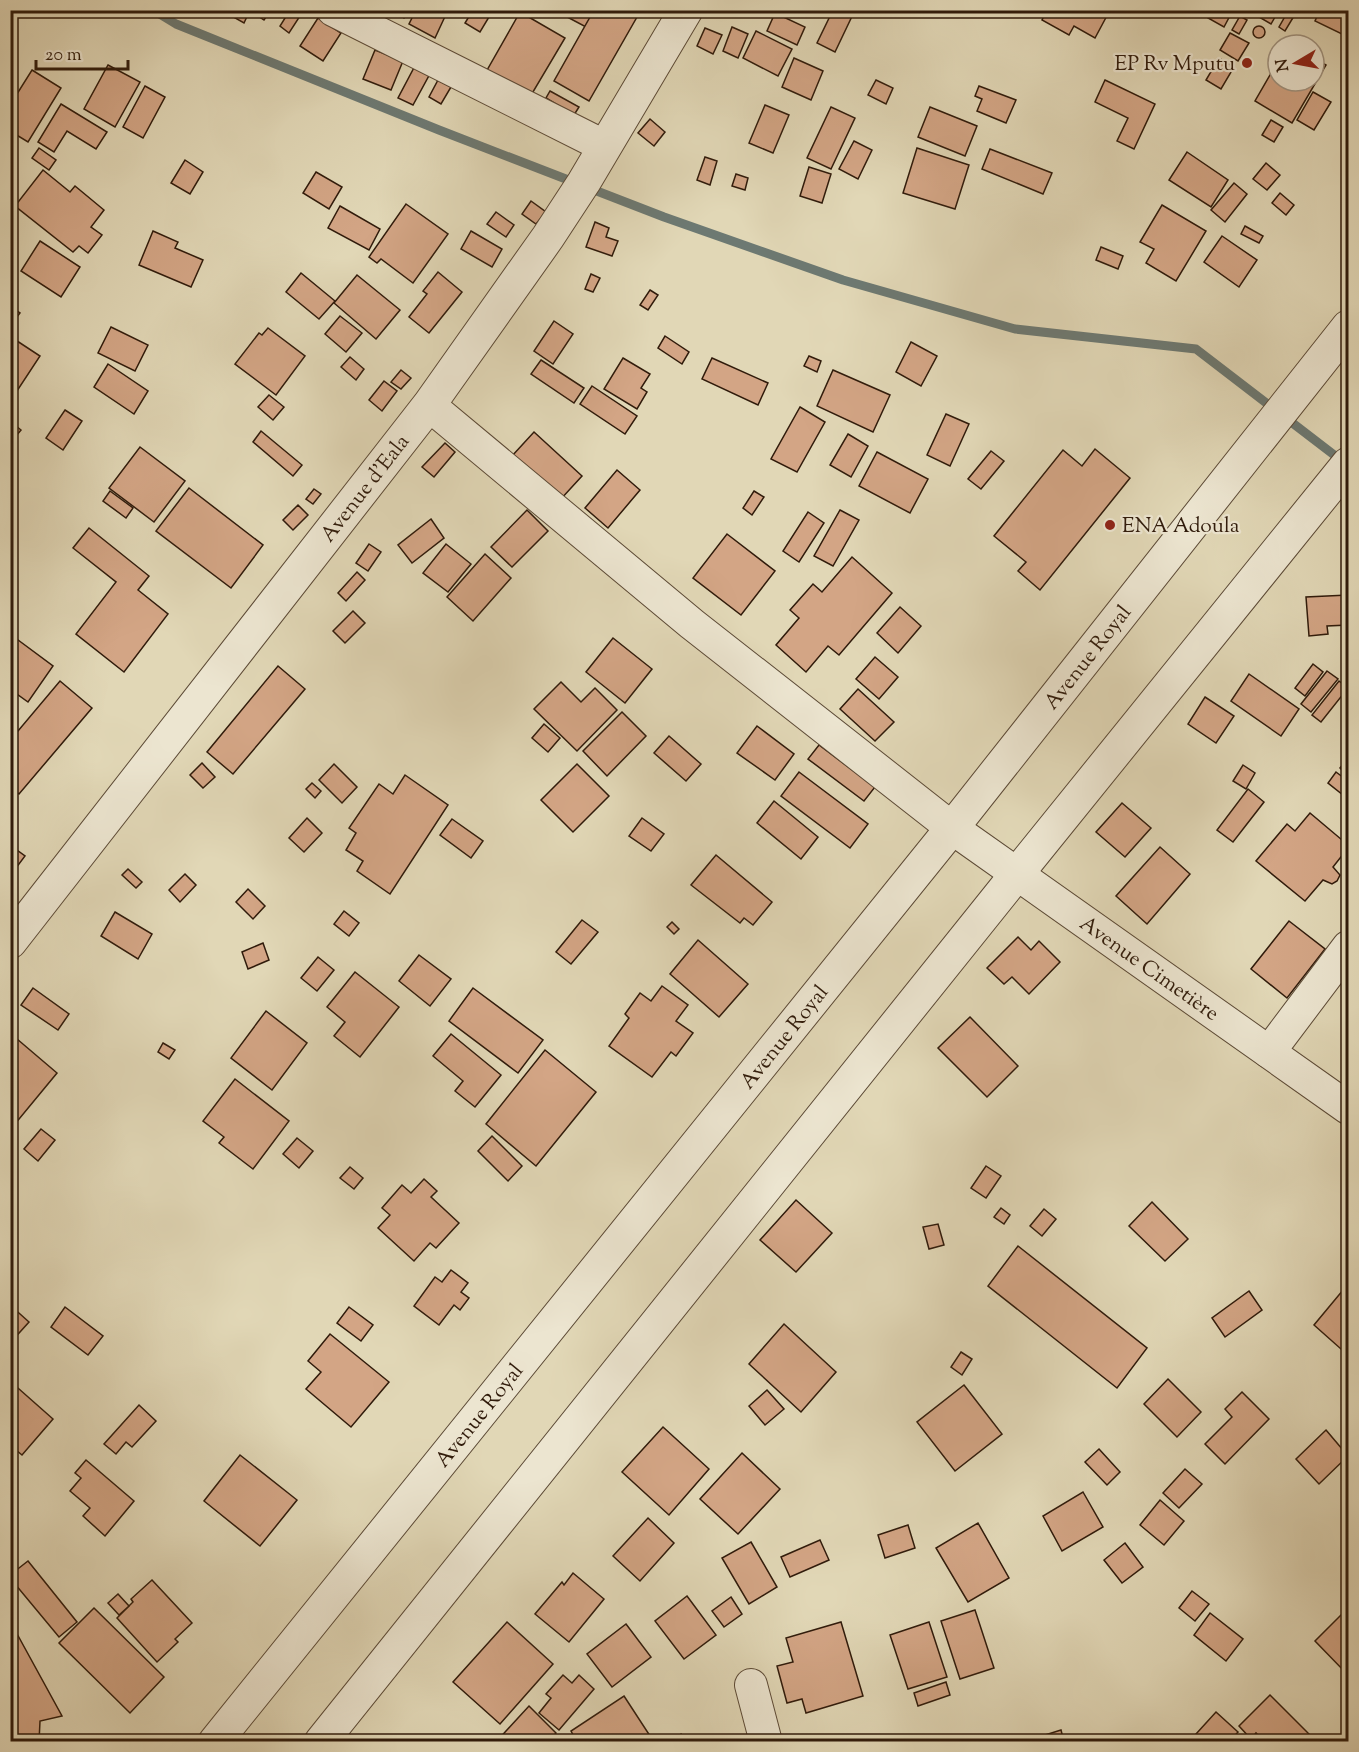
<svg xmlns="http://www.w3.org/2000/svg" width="1359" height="1752" font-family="'Sorts Mill Goudy',serif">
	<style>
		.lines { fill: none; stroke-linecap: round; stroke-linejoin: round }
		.stream { stroke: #6d7972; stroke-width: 9 }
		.building { fill: #d3a585; stroke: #301b0b; stroke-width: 1.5 }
		.minor-casing { stroke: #5c4a36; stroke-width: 34 }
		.tertiary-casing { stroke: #5c4a36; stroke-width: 35 }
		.minor { stroke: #ece5d0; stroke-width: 32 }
		.tertiary { stroke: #ece5d0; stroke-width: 33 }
		.poi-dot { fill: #8f2418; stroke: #ece5d0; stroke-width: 2 }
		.labels { text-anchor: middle; stroke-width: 4.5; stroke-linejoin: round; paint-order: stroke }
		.poi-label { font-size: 21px; fill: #301b0b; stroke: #ece5d0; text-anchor: end }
		.street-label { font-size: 21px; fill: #301b0b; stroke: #ece5d0 }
	</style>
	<rect width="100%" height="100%" fill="#e1d7b6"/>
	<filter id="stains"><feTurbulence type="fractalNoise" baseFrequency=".00333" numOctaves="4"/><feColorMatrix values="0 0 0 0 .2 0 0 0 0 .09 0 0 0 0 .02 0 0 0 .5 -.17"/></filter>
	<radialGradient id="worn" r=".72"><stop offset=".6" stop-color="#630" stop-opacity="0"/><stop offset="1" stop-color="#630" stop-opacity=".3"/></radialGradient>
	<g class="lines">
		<polyline class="stream" points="153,10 176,24 439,130 664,217 843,280 1015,329 1196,349 1342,461"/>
	</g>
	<g class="building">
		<polygon points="230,10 250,10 244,23 228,14"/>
		<polygon points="257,10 271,10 264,20 255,14"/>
		<polygon points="290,10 300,16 289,33 280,26"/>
		<polygon points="391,10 408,10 404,18"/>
		<polygon points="416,10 448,10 435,38 409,24"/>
		<polygon points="473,10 477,10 489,17 480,32 465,23"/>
		<polygon points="554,10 594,10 586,27"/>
		<polygon points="594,10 641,10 589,101 554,81"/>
		<polygon points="833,10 855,10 835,52 817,43"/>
		<polygon points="1047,10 1110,10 1095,38 1074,26 1069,35 1042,20"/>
		<polygon points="1212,10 1233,10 1224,27 1208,18"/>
		<polygon points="1247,10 1279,10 1271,24"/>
		<polygon points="1320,10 1348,10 1348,30 1346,36 1315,21"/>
		<polygon points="520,12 565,38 530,97 486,72"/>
		<polygon points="775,13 805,27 797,45 767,31"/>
		<polygon points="1287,13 1294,16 1285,31 1279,27"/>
		<polygon points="1240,16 1247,20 1239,34 1232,30"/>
		<polygon points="318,18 341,33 323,61 300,46"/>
		<circle cx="1259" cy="32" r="6"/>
		<polygon points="732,27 748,34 738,58 723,51"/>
		<polygon points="705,28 722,35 713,54 697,46"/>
		<polygon points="756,31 792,49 778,76 743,58"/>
		<polygon points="1230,33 1249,43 1238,61 1220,50"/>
		<polygon points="375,50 403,61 391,90 363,79"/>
		<polygon points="794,58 823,71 811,100 782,87"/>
		<polygon points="1219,58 1234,67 1221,89 1206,80"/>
		<polygon points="1314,58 1326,65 1292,123 1255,101 1278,61 1278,81 1314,81"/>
		<polygon points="417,62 432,70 413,105 398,98"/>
		<polygon points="108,65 140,82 115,127 84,109"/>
		<polygon points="32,70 61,88 28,142 10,131 10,105"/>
		<polygon points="438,80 451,87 441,104 429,97"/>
		<polygon points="876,80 893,88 886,104 868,95"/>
		<polygon points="1105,80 1155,104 1134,149 1117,141 1128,118 1095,102"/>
		<polygon points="145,86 165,97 143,138 123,127"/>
		<polygon points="979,86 1016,100 1006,123 977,111 982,99 975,96"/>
		<polygon points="550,91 579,107 574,115 546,98"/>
		<polygon points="1313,92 1331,102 1314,130 1297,120"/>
		<polygon points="61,104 107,132 96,149 67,131 54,152 38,142"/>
		<polygon points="765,105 789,115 773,153 749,143"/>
		<polygon points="831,107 855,118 831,169 807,158"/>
		<polygon points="930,107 977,126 965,156 918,137"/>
		<polygon points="650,119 665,132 654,146 638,133"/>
		<polygon points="1271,120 1283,127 1274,142 1262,135"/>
		<polygon points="854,141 872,150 858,179 839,169"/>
		<polygon points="39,148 56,160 49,170 32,158"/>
		<polygon points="917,148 969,165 955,209 903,193"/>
		<polygon points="990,149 1052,173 1043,194 982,169"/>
		<polygon points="1187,152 1228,180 1211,207 1169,180"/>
		<polygon points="705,157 717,161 710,185 697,180"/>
		<polygon points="185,160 203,172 190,194 171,183"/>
		<polygon points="1266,163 1280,175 1267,190 1253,179"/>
		<polygon points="809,167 831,174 822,203 800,196"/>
		<polygon points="43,170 70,192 75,186 104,210 91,227 102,235 88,253 79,246 73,252 15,206"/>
		<polygon points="316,172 342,187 329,209 303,193"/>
		<polygon points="736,174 748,178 745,190 732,186"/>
		<polygon points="1234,183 1247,194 1225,222 1211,210"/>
		<polygon points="1280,193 1294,205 1286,215 1272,203"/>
		<polygon points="531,201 546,212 536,224 522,214"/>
		<polygon points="406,204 448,234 413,283 381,259 377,263 369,257"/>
		<polygon points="1162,205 1206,231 1176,281 1146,263 1154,249 1140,242"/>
		<polygon points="340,206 380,229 369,250 328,228"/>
		<polygon points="496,212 514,225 506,237 487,224"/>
		<polygon points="595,222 609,228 606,237 618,241 612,256 586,247"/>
		<polygon points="1245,226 1263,236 1259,243 1241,234"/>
		<polygon points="153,231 178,242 175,248 203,260 191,287 139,265"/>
		<polygon points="471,231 502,249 492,267 461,249"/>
		<polygon points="1222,236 1257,260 1239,287 1204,262"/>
		<polygon points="40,241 80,267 61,297 21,271"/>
		<polygon points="1101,247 1123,256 1118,269 1096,260"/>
		<polygon points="438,272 462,292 429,333 409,317 427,294 423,291"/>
		<polygon points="301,273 335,301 319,319 286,292"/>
		<polygon points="591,274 600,278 593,292 585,289"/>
		<polygon points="357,275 400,310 376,339 334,303"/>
		<polygon points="650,290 658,295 648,310 640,305"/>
		<polygon points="10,306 20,313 10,326"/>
		<polygon points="340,316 362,333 346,352 325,334"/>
		<polygon points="554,321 573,334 553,364 534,351"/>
		<polygon points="111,327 148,345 135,371 98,353"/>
		<polygon points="268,328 305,356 276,395 235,364 259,333 262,335"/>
		<polygon points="665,336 689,352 682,364 658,348"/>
		<polygon points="11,337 40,356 15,394 10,391"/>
		<polygon points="911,342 937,356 921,386 896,372"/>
		<polygon points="809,356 821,361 817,372 804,366"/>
		<polygon points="350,357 364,369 356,380 341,367"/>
		<polygon points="623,358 650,374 641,388 647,392 637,409 604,389"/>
		<polygon points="712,358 768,383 758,405 702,379"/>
		<polygon points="541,360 584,388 574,403 531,374"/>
		<polygon points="108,364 148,391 134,414 94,387"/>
		<polygon points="401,370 411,378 401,389 391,382"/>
		<polygon points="833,370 890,395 873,432 817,406"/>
		<polygon points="384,381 397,391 382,411 369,400"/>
		<polygon points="592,386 637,416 625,434 580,404"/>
		<polygon points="269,395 284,407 273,420 258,407"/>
		<polygon points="800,407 825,422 797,472 771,459"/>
		<polygon points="65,410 82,421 63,450 46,438"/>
		<polygon points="946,414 969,424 950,466 927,455"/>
		<polygon points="10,421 21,430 10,443"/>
		<polygon points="261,431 302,465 293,476 253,442"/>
		<polygon points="534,432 582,476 560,500 512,456"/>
		<polygon points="848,434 868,446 851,477 830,465"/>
		<polygon points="445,443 455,452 434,477 422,467"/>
		<polygon points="140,447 185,481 154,522 109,488"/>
		<polygon points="1095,449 1130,478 1040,590 1018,571 1026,562 994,536 1063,450 1082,466"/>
		<polygon points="991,451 1004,461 981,489 968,479"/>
		<polygon points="877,452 928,479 910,513 859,486"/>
		<polygon points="617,470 640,490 608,528 585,508"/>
		<polygon points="189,488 263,545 231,588 156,531"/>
		<polygon points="314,489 321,494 313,504 306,499"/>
		<polygon points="110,491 133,508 126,518 103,501"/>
		<polygon points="754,491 764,497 752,515 743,508"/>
		<polygon points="298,505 308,515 293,530 283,520"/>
		<polygon points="527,510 548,531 512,567 491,547"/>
		<polygon points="840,510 859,520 833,566 814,556"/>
		<polygon points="808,512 824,523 799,562 783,551"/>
		<polygon points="431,519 444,538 412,563 398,545"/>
		<polygon points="89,528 149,576 138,590 168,614 124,672 76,634 116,582 73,548"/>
		<polygon points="727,534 775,571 741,615 693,578"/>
		<polygon points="369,544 381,552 368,571 356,563"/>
		<polygon points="446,544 471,564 448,592 423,573"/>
		<polygon points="485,554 511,578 473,621 447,597"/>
		<polygon points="852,557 892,593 839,655 828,646 806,672 776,645 799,618 790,610 813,584 822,592"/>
		<polygon points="357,572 365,580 346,601 338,593"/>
		<polygon points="1348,595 1348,625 1327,626 1328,634 1309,636 1306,597"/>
		<polygon points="900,607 921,626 898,653 877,633"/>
		<polygon points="353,611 365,623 345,643 333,631"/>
		<polygon points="10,634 53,666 28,702 10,689"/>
		<polygon points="613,638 652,669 625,703 586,672"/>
		<polygon points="875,657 898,677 879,699 856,679"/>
		<polygon points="1313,664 1323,672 1305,696 1295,688"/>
		<polygon points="278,666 305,689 233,774 207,752"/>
		<polygon points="1327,671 1338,679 1311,712 1301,704"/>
		<polygon points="1249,674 1299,709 1281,736 1231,701"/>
		<polygon points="60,681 92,708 19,794 10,787 10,725 18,731"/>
		<polygon points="1339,681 1348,688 1321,722 1312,715"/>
		<polygon points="561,682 581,702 595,688 617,710 577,751 534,709"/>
		<polygon points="858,689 894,722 875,741 840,709"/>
		<polygon points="1205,697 1234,716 1216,743 1188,724"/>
		<polygon points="622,712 646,736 607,776 583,751"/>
		<polygon points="544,724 560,738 548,752 532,738"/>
		<polygon points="757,726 794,754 775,780 737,753"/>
		<polygon points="669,736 701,764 686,781 654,753"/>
		<polygon points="819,745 875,787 864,801 808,759"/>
		<polygon points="1348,758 1348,776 1340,768"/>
		<polygon points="202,763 215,777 203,788 190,775"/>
		<polygon points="334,764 357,787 342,803 319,780"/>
		<polygon points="577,764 609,796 573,832 541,800"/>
		<polygon points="1243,765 1255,773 1246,789 1233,781"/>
		<polygon points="799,772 868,824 850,848 781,796"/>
		<polygon points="1336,772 1348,781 1348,799 1328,783"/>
		<polygon points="405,775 448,805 390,894 357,871 363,861 346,850 356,833 349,828 379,784 393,794"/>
		<polygon points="312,783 321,791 315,798 306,789"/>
		<polygon points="1248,789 1264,802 1233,842 1217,830"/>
		<polygon points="774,801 818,837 801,859 757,823"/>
		<polygon points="1122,803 1151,828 1125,857 1096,832"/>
		<polygon points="1310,813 1348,845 1348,848 1333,867 1340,875 1337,881 1332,884 1323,880 1305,901 1256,861 1287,824 1295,831"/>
		<polygon points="307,818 322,833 304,852 289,838"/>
		<polygon points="642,818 664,834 651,851 629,836"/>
		<polygon points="452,819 483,841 471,858 440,835"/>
		<polygon points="10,845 25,856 10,876"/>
		<polygon points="1160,847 1190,874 1147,924 1116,896"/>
		<polygon points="716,855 772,902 753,925 744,918 740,923 691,885"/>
		<polygon points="128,869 142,882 136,888 122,875"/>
		<polygon points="185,874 196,885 180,902 169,890"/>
		<polygon points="248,889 265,906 253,919 236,902"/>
		<polygon points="344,911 359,923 349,936 334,924"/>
		<polygon points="115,912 152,934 138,959 101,936"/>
		<polygon points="582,920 598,932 571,964 556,952"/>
		<polygon points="1289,921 1325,949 1287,998 1251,969"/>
		<polygon points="672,922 679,929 674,934 667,927"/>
		<polygon points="1018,937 1031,950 1039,941 1060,962 1029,994 1012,977 1004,984 987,968"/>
		<polygon points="698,940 748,984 719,1017 670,974"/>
		<polygon points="263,943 269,960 248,969 242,952"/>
		<polygon points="419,955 451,979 430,1006 399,981"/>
		<polygon points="318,957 334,970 317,991 301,978"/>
		<polygon points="355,972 399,1007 360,1057 334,1036 345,1022 327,1007"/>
		<polygon points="662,986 688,1005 676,1021 693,1033 676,1056 671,1052 652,1077 609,1046 629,1018 625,1014 640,993 651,1001"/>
		<polygon points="33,988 69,1014 58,1030 21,1005"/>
		<polygon points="473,988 543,1040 518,1073 449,1021"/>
		<polygon points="266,1011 307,1043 272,1090 231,1058"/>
		<polygon points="970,1017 1018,1066 987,1097 938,1048"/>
		<polygon points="10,1033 57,1073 10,1130"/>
		<polygon points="451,1034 501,1075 475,1107 455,1091 463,1081 433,1056"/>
		<polygon points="163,1043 175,1050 169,1059 158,1052"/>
		<polygon points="545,1050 596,1092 536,1166 486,1124"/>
		<polygon points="235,1079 289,1121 253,1169 219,1143 224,1137 203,1121"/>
		<polygon points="41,1129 55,1140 38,1161 24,1149"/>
		<polygon points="492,1136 522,1166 508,1181 478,1151"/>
		<polygon points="297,1138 313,1151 299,1168 283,1154"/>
		<polygon points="986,1166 1001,1176 986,1198 971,1188"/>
		<polygon points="350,1167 363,1178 354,1189 340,1178"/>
		<polygon points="424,1179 437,1191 431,1197 459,1223 436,1248 430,1243 414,1261 378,1228 390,1215 382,1208 402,1185 411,1193"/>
		<polygon points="796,1200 832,1233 796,1272 760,1240"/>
		<polygon points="1152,1202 1188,1239 1165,1261 1129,1226"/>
		<polygon points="1001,1208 1010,1215 1004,1224 994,1217"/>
		<polygon points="1044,1209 1056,1219 1042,1236 1030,1226"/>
		<polygon points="938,1224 944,1245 929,1249 923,1227"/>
		<polygon points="1018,1246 1147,1348 1117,1388 988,1286"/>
		<polygon points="451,1270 468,1283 461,1292 469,1298 460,1310 454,1305 439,1325 414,1306 435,1277 442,1282"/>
		<polygon points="1348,1284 1348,1340 1341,1349 1314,1325"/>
		<polygon points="1249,1291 1262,1310 1225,1337 1212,1318"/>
		<polygon points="10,1305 29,1322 10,1343"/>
		<polygon points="65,1307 103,1336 88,1355 51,1327"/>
		<polygon points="349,1307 373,1325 361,1341 337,1323"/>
		<polygon points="784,1324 836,1372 801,1412 749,1364"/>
		<polygon points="330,1334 389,1382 351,1427 306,1389 321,1372 308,1361"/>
		<polygon points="961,1352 972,1359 962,1375 951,1367"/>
		<polygon points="1168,1379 1201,1412 1177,1437 1144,1404"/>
		<polygon points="10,1381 53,1419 22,1455 10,1445"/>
		<polygon points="964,1385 1002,1434 955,1471 917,1422"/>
		<polygon points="767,1390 784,1409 765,1425 749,1406"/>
		<polygon points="1242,1392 1269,1419 1225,1464 1205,1444 1232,1417 1225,1409"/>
		<polygon points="139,1405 156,1421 132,1447 126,1442 116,1454 104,1444"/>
		<polygon points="663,1427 709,1469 669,1515 622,1472"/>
		<polygon points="1326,1430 1348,1456 1319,1484 1296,1459"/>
		<polygon points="1099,1449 1120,1472 1107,1485 1085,1462"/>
		<polygon points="742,1453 780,1489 738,1534 700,1499"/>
		<polygon points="240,1455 297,1500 260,1546 204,1501"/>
		<polygon points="86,1460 134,1501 105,1536 83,1516 90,1508 70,1491 81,1478 75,1473"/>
		<polygon points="1185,1469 1202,1484 1179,1508 1163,1493"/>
		<polygon points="1083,1492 1103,1527 1062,1551 1043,1516"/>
		<polygon points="1160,1500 1184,1521 1164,1545 1140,1525"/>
		<polygon points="648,1518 674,1543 640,1581 613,1556"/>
		<polygon points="978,1523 1009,1578 968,1602 936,1548"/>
		<polygon points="908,1525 915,1548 885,1558 878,1535"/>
		<polygon points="820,1540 829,1560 790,1577 781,1557"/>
		<polygon points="751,1542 777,1587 749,1604 722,1558"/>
		<polygon points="1125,1543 1143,1567 1122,1583 1104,1560"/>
		<polygon points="28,1561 77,1622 59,1637 10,1578 10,1575"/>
		<polygon points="573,1573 604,1599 569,1642 535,1614 562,1582 564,1585"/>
		<polygon points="152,1580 192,1623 175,1639 178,1642 157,1662 117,1618 133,1602 131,1599"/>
		<polygon points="1192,1591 1209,1604 1195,1621 1179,1608"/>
		<polygon points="118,1594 129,1606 119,1615 108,1603"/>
		<polygon points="687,1596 716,1635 684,1659 655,1621"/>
		<polygon points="731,1597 742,1614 724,1627 712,1611"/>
		<polygon points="94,1608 164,1677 130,1713 59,1643"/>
		<polygon points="975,1610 994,1668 960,1679 941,1621"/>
		<polygon points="1210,1613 1243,1639 1226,1661 1194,1635"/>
		<polygon points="1343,1613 1348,1618 1348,1671 1346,1673 1315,1641"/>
		<polygon points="10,1621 62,1716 40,1721 39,1742 10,1742"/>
		<polygon points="507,1622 553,1664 500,1724 453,1682"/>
		<polygon points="841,1622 863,1696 806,1713 802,1699 787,1703 777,1666 793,1662 786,1638"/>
		<polygon points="929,1622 947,1677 908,1689 890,1635"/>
		<polygon points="626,1624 651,1657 612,1687 587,1654"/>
		<polygon points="563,1675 572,1683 579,1675 594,1689 559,1730 539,1713 551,1698 546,1694"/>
		<polygon points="946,1682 950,1695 918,1706 914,1693"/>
		<polygon points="1270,1695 1312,1737 1308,1742 1264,1742 1256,1733 1251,1739 1239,1726"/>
		<polygon points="624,1696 654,1742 577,1742 571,1731"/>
		<polygon points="529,1706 556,1733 548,1742 496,1742"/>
		<polygon points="1216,1712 1238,1732 1229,1742 1204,1742 1196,1734"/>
		<polygon points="1061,1730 1064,1742 1047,1742 1045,1735"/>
		<polygon points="681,1734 686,1742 671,1742"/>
	</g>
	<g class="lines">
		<g class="minor-casing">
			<g id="minor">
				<polyline points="333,10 604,146"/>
				<path id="s1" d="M429 405 692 624 952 828 1348 1108"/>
				<polyline points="1269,1052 1348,947"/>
				<polyline points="751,1685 766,1742"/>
			</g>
		</g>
		<g class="tertiary-casing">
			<g id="tertiary">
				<path id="s2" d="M10 942 429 405 548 237 584 182 686 10"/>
				<path id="s3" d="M215 1742 952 828 1348 327"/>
				<polyline points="321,1742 1016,875 1348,464"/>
			</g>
		</g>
		<use href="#minor" class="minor"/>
		<use href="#tertiary" class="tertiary"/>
	</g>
	<g class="poi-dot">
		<circle cx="1247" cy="63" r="6"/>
		<circle cx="1110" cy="525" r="6"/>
	</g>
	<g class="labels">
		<g class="poi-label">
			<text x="1235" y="70">EP Rv Mputu</text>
			<text x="1122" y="532" text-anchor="start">ENA Adoula</text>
		</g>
		<g class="street-label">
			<text dy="7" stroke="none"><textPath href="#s2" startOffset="576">Avenue d'Eala</textPath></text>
			<text dy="7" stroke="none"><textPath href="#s3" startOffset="1392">Avenue Royal</textPath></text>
			<text dy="7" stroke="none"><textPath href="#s1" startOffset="915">Avenue Cimetière</textPath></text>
			<text dy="7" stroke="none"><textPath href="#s3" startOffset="906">Avenue Royal</textPath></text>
			<text dy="7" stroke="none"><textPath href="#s3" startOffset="420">Avenue Royal</textPath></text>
		</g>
	</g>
	<rect width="1359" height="1752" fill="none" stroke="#e1d7b6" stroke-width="36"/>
	<rect x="12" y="12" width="1335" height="1728" fill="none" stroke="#301b0b" stroke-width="3"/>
	<rect x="18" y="18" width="1323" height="1716" fill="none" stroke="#301b0b" stroke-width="1.5"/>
	<g transform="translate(1296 63) rotate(260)"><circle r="28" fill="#ece5d0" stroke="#a19481" stroke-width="1.5"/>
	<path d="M0-4.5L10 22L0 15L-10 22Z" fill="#8f2418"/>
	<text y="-9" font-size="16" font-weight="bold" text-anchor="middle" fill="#301b0b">N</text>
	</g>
	<path d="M36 60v9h92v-9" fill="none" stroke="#301b0b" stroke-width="3"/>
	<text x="45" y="60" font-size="18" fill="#301b0b" stroke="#ece5d0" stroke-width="4.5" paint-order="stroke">20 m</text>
	<rect width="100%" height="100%" filter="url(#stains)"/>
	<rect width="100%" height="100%" fill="url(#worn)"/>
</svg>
